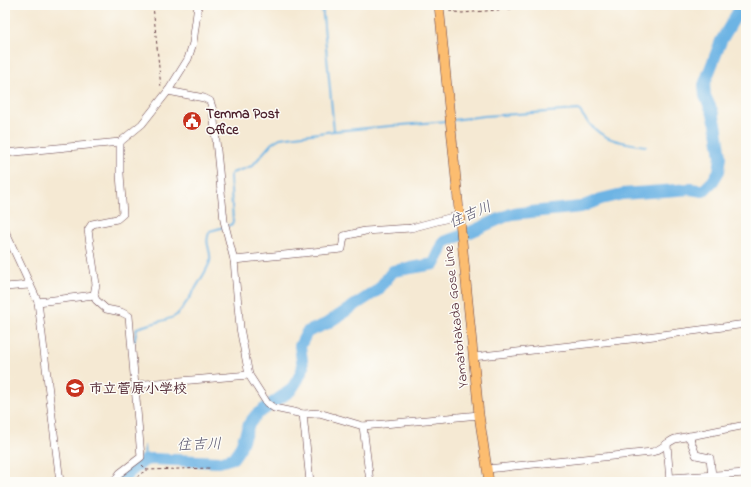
<svg xmlns="http://www.w3.org/2000/svg" width="751" height="487" font-family="'Indie Flower','Klee One',sans-serif">
	<style>
		.lines { fill: none; stroke-linecap: round; stroke-linejoin: round }
		.stream { stroke: #6db4e4; stroke-width: 2 }
		.river { stroke: #6db4e4; stroke-width: 12 }
		.minor-casing { stroke: #643d44; stroke-width: 8 }
		.major-casing { stroke: #643d44; stroke-width: 10 }
		.path { stroke: #643d44; stroke-width: 1; stroke-dasharray: 3 3; stroke-linecap: butt }
		.minor { stroke: #fff; stroke-width: 7 }
		.major { stroke: #fcbd6f; stroke-width: 9 }
		.labels { text-anchor: middle; stroke-width: 3; stroke-linejoin: round; paint-order: stroke }
		.poi-label { font-size: 14px; font-weight: bold; fill: #4a1f2b; stroke: #fdfcf7; text-anchor: start }
		.street-label { font-size: 14px; fill: #4a1f2b; stroke: #fdfcf7 }
		.water-label { font-size: 15px; font-style: italic; fill: #56536c; stroke: #fdfcf7 }
	</style>
	<rect width="100%" height="100%" fill="#fdfcf7"/>
	<filter id="ink" filterUnits="userSpaceOnUse"><feTurbulence type="fractalNoise" baseFrequency=".025" numOctaves="2"/><feDisplacementMap in="SourceGraphic" scale="8" xChannelSelector="R" yChannelSelector="G"/><feConvolveMatrix kernelMatrix="1 2 1 2 8 2 1 2 1" color-interpolation-filters="sRGB"/></filter>
	<filter id="wash" filterUnits="userSpaceOnUse"><feTurbulence type="fractalNoise" baseFrequency=".012" numOctaves="4" result="noise"/><feDisplacementMap in="SourceGraphic" scale="16" xChannelSelector="R" yChannelSelector="G"/><feGaussianBlur stdDeviation="0.9" result="paint"/><feColorMatrix in="noise" values="0 0 0 0 0 0 0 0 0 0 0 0 0 0 0 0 0 1.4 0 .05"/><feComposite in="paint" operator="in"/></filter>
	<g filter="url(#wash)">
		<rect width="100%" height="100%" fill="#f5e9d3"/>
		<g class="lines">
			<g class="stream">
				<polyline points="322,5 334,131"/>
				<path d="M453 120 484 116 579 110C597 139 614 142 646 146"/>
				<polyline points="228,226 232,224 233,221 230,176 232,173 252,166 272,143 280,138 334,131 447,121"/>
				<path d="M134 342 137 328C145 325 169 320 175 316 182 312 208 269 210 261 212 250 203 243 210 231L224 227"/>
				<polyline points="144,446 145,460"/>
			</g>
			<polyline class="river" points="120,482 131,471 145,460 152,459 219,462 233,458 240,448 249,424 256,415 291,390 298,379 303,368 300,346 307,332 326,324 378,290 393,271 434,264 444,242 468,233 511,214 581,207 601,199 622,194 691,189 703,191 713,181 719,171 721,156 716,124 712,111 705,96 704,85 721,41 742,5"/>
		</g>
	</g>
	<g filter="url(#ink)">
		<g class="lines">
			<g class="minor-casing">
				<g id="minor">
					<polyline points="168,91 204,98 210,101 213,110 224,221 234,260 240,328 249,375 267,403 274,408 303,414 319,413 363,426 479,415"/>
					<polyline points="5,153 120,142 142,124 168,91 188,59 193,43 198,5"/>
					<polyline points="5,231 38,302 60,482"/>
					<polyline points="234,260 342,249 344,236 365,231 411,228 460,215"/>
					<polyline points="5,287 29,285"/>
					<polyline points="38,302 94,295"/>
					<polyline points="473,357 631,339 746,324"/>
					<polyline points="134,385 249,375"/>
					<polyline points="303,414 310,482"/>
					<polyline points="363,426 370,482"/>
					<polyline points="689,436 696,455 710,458 712,476"/>
					<polyline points="667,444 670,482"/>
					<path d="M487 469 652 452C661 450 666 443 675 439L746 425"/>
					<polyline points="670,478 746,473"/>
					<polyline points="114,482 120,473 141,457 129,316 121,312 106,309 96,300 94,295 96,284 88,230 92,224 117,219 123,214 120,174 120,142"/>
				</g>
			</g>
			<g class="major-casing">
				<polyline id="major" points="439,5 479,415 489,482"/>
			</g>
			<g class="path">
				<polyline points="153,5 161,88"/>
				<polyline points="449,11 462,13 556,5"/>
				<polyline points="142,465 147,470"/>
				<polyline points="133,482 140,474 147,470 211,468"/>
			</g>
			<use href="#minor" class="minor"/>
			<use href="#major" class="major"/>
		</g>
	</g>
	<defs>
		<g id="civic-disc" transform="scale(1)"><circle r="9.5" fill="#c8321e" stroke="#fdfcf7"/><path d="M-.6-6.5H3V-4.5H.6V-3L4-1V1h2V6H-6V1h2V-1L-.6-3ZM-1.2 2.5V6h2.4V2.5Z" fill="#fff"/></g>
		<g id="school-disc" transform="scale(1)"><circle r="9.5" fill="#c8321e" stroke="#fdfcf7"/><path d="M0-5L7-2L0 1L-7-2ZM-4 1L0 2.5L4 1V4Q0 6-4 4Z" fill="#fff"/></g>
	</defs>
	<g fill-rule="evenodd">
		<use href="#civic-disc" x="192" y="121"/>
		<use href="#school-disc" x="75" y="388"/>
	</g>
	<g class="labels">
		<g class="poi-label">
			<text x="206" y="118">Temma Post<tspan x="206" dy="16">Office</tspan></text>
			<text x="89" y="393">市立菅原小学校</text>
		</g>
		<g class="street-label">
			<text transform="translate(455 317) rotate(-96)" y="5">Yamatotakada Gose Line</text>
		</g>
		<g class="water-label">
			<text transform="translate(470 214) rotate(-23)" y="5">住吉川</text>
			<text transform="translate(199 444) rotate(-2)" y="5">住吉川</text>
		</g>
	</g>
	<rect width="751" height="487" fill="none" stroke="#fdfcf7" stroke-width="20"/>
</svg>
